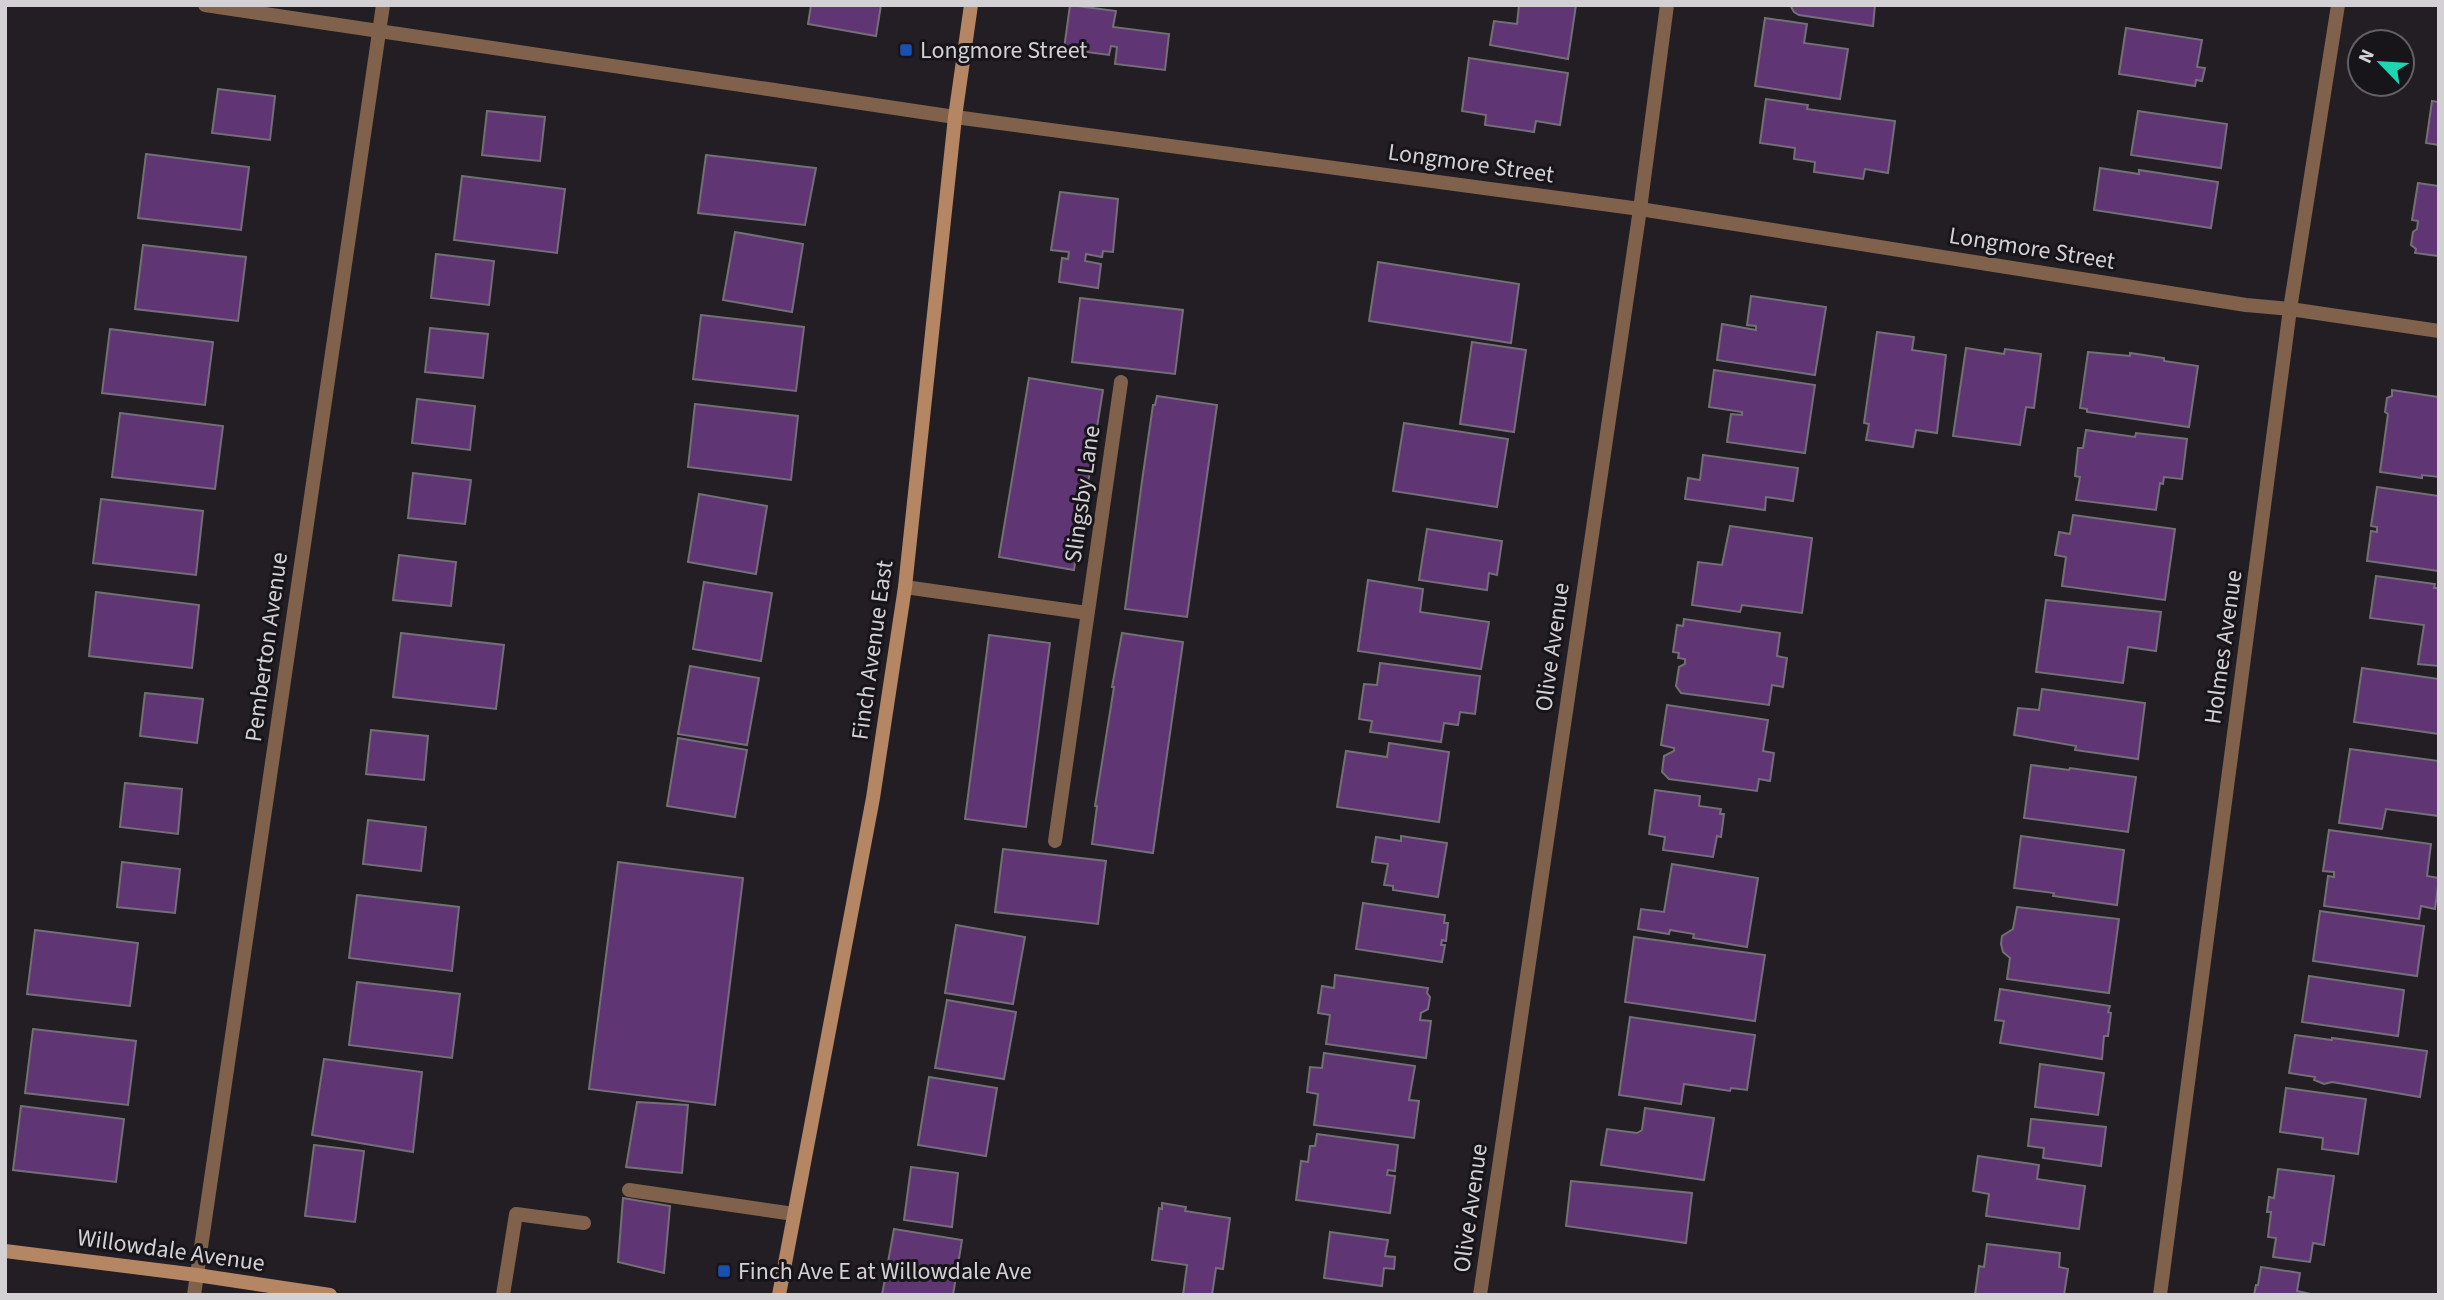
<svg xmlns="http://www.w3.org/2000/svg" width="2444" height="1300" font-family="'Source Sans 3',sans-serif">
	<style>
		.building { fill: #603574; stroke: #736f76; stroke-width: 2 }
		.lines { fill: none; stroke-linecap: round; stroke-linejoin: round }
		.lane { stroke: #7f614c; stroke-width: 14 }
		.street { stroke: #7f614c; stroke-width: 14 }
		.secondary { stroke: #b58664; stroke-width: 14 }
		.transit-dot { fill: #1a4fb4; stroke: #18151a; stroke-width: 2.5 }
		.labels { text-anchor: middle; stroke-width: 6; stroke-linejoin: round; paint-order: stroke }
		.poi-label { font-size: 24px; fill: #d3d1d4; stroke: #18151a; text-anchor: start }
		.street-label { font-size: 24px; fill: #d3d1d4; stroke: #18151a }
	</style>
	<rect width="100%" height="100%" fill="#221e23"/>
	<g class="building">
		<polygon points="811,5 881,5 876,36 808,24"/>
		<polygon points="1070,5 1116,11 1113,27 1169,34 1165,70 1115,64 1117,47 1111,46 1109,55 1064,49"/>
		<polygon points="1519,5 1576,5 1568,59 1490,45 1494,21 1517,24"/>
		<polygon points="1790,5 1875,5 1873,26 1799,15 1794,12"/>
		<polygon points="1765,18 1807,24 1804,43 1848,49 1840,99 1755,86"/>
		<polygon points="2126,28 2202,40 2197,67 2205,68 2202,81 2196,80 2195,86 2119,74"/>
		<polygon points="1469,58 1568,73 1560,125 1536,121 1534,132 1485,125 1486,115 1462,111"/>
		<polygon points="218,89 275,96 270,140 212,133"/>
		<polygon points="1766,99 1808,105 1807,109 1895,121 1888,173 1865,169 1863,179 1814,172 1815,162 1794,159 1795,148 1760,143"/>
		<polygon points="2432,101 2439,102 2439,145 2426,143"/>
		<polygon points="487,111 545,117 540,161 482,155"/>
		<polygon points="2138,111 2227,124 2221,168 2131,155"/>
		<polygon points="146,154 249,167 241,230 138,218"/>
		<polygon points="706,155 816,168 805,225 698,213"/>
		<polygon points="2100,168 2139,174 2139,170 2218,182 2211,228 2094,210"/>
		<polygon points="462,176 565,189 557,253 454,240"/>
		<polygon points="2418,183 2439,186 2439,256 2415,253 2416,249 2411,245 2413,232 2417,229 2418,221 2412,220"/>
		<polygon points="1060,192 1118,199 1113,252 1103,251 1102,257 1086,254 1085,261 1101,264 1098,288 1059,282 1062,258 1068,259 1069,252 1051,250"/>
		<polygon points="735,232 803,244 792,312 723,300"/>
		<polygon points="143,245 246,257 238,321 135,309"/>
		<polygon points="436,254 494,261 489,305 431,298"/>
		<polygon points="1378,262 1519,284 1511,343 1369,321"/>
		<polygon points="1751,296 1826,307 1815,375 1717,360 1722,324 1756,330 1756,326 1747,325"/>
		<polygon points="1080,298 1183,310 1175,374 1072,362"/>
		<polygon points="701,315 804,327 796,391 693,379"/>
		<polygon points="430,328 488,334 483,378 425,372"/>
		<polygon points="110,329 213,342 205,405 102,393"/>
		<polygon points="1877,332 1914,337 1912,350 1946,355 1937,433 1916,430 1913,447 1866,440 1869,424 1864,423"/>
		<polygon points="1472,342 1526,350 1514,432 1460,424"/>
		<polygon points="1966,348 2004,354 2005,349 2041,354 2034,408 2026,407 2020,445 1953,436"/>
		<polygon points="2088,352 2130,356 2130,353 2164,358 2164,361 2198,366 2189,427 2087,412 2087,409 2080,408"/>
		<polygon points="1714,370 1815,385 1805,453 1727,442 1731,414 1742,415 1742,412 1709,407"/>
		<polygon points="1029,378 1103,390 1074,570 999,557"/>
		<polygon points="2392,390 2439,397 2439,477 2422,475 2422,478 2380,472 2388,414 2385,412 2387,398 2392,396"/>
		<polygon points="1157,396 1217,405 1187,617 1125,609 1142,481 1153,405 1155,405"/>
		<polygon points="417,399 475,406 470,450 412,443"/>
		<polygon points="695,404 798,416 791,480 688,467"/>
		<polygon points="120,413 223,426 215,489 112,477"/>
		<polygon points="1404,423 1508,439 1497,507 1393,491"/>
		<polygon points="2086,430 2135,437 2136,433 2187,439 2182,479 2164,477 2163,484 2160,483 2156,510 2076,500 2080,477 2075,476 2078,448 2083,448"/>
		<polygon points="1703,455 1798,468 1793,501 1766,497 1765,510 1685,499 1688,478 1700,480"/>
		<polygon points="413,473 471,480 465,524 408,518"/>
		<polygon points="2377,487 2439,496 2439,571 2367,561 2371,531 2377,532 2377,527 2371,526"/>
		<polygon points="699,494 767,506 756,574 688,562"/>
		<polygon points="101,499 203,511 196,575 93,563"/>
		<polygon points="2073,515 2175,529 2165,600 2062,586 2066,557 2055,555 2059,532 2070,534"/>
		<polygon points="1730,526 1812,538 1802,613 1742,605 1740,612 1692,605 1698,562 1722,565"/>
		<polygon points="1427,529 1502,541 1497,575 1489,573 1487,590 1419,580"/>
		<polygon points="399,555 456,562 451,606 393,600"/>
		<polygon points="2376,576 2435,584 2434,588 2439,588 2439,666 2418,664 2424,625 2370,618"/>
		<polygon points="1368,580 1423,589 1420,612 1489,622 1481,669 1358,651"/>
		<polygon points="704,582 772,593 761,661 693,649"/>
		<polygon points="96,592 199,605 192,668 89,656"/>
		<polygon points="2046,600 2161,612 2156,651 2128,647 2123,683 2036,672"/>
		<polygon points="1684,619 1780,633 1777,656 1787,658 1783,687 1772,685 1769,705 1681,693 1676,686 1679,667 1685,664 1685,659 1678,658 1679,653 1673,652 1677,625 1683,626"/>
		<polygon points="401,633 504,645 496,709 393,697"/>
		<polygon points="1122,633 1183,642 1153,853 1092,844 1097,806 1095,806 1114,687 1112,687"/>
		<polygon points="989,635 1050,643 1026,827 965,819"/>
		<polygon points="1380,663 1480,676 1475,714 1460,712 1458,725 1444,723 1441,742 1370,732 1372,721 1359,719 1364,684 1377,685"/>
		<polygon points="690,666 759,678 747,745 678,734"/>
		<polygon points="2362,668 2439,679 2439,734 2354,722"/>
		<polygon points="2042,689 2145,703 2138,759 2075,750 2076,746 2014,735 2018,708 2039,710"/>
		<polygon points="145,693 203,699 197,743 140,736"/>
		<polygon points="1667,705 1768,720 1763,751 1774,753 1770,781 1759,779 1757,791 1669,779 1662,772 1664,756 1674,751 1674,748 1661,745"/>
		<polygon points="371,730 428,736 424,780 366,774"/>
		<polygon points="678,738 747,750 735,817 667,806"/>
		<polygon points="1389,743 1449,752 1439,822 1337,807 1346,751 1387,757"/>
		<polygon points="2350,749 2439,761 2439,816 2386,809 2382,829 2339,823"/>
		<polygon points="2031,765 2069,770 2070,768 2136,777 2128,832 2024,818"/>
		<polygon points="125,783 182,789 178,834 120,827"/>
		<polygon points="1655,790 1700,796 1699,806 1721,809 1720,814 1724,814 1721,837 1717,836 1713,857 1663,850 1665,837 1649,834"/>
		<polygon points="368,820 426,827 421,871 363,864"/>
		<polygon points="2329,830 2431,844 2427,876 2439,878 2435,909 2421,906 2419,919 2324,906 2328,876 2334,877 2334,872 2323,871"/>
		<polygon points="1401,836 1447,843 1438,897 1393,890 1393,886 1384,885 1388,864 1372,862 1376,837 1401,841"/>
		<polygon points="2021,836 2124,850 2117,905 2053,896 2054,893 2014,888"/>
		<polygon points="1003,849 1106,861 1098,924 995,912"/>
		<polygon points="122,862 180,869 175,913 117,907"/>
		<polygon points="618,862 743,878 715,1105 589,1089"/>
		<polygon points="1672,864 1758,878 1747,947 1693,938 1694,934 1670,930 1669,934 1638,929 1641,909 1664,912"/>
		<polygon points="357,895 459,907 452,971 349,958"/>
		<polygon points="1363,903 1445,915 1444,923 1448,923 1446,941 1442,940 1441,945 1445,945 1442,962 1356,949"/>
		<polygon points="2017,907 2119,919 2109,993 2007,979 2010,958 2003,952 2001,944 2002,936 2013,929"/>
		<polygon points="2320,911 2424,926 2417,976 2313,961"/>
		<polygon points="956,925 1025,937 1013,1004 945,993"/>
		<polygon points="35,930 138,943 130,1006 27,994"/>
		<polygon points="1634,937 1765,955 1755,1021 1625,1002"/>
		<polygon points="1335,975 1428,988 1427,993 1430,997 1428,1009 1421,1013 1420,1020 1431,1021 1426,1058 1326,1044 1330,1015 1318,1013 1322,986 1334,988"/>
		<polygon points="2309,976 2404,990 2398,1036 2302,1022"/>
		<polygon points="357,982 460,994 452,1058 349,1045"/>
		<polygon points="2000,989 2110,1006 2108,1012 2111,1013 2108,1036 2104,1036 2102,1059 2000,1043 2004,1021 1995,1020"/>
		<polygon points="947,1000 1016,1012 1004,1079 935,1068"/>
		<polygon points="1630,1017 1755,1035 1747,1090 1731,1088 1730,1091 1684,1084 1681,1104 1619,1095"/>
		<polygon points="33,1029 136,1041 128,1105 25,1093"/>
		<polygon points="2295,1035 2332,1040 2332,1038 2427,1051 2420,1097 2332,1082 2324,1084 2314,1080 2315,1077 2289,1073"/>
		<polygon points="1324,1053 1415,1066 1409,1100 1419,1101 1414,1138 1314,1125 1318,1094 1307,1092 1310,1067 1322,1068"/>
		<polygon points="324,1059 422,1072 413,1152 312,1135"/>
		<polygon points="2040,1064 2104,1073 2098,1115 2035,1107"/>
		<polygon points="929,1077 997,1088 986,1156 918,1145"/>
		<polygon points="2286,1088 2366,1099 2358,1154 2322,1149 2323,1138 2280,1132"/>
		<polygon points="637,1102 688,1105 682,1173 626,1167"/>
		<polygon points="21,1106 124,1119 116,1182 13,1170"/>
		<polygon points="1645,1108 1714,1118 1704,1180 1601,1165 1607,1129 1637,1133 1642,1130"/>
		<polygon points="2031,1119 2106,1127 2101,1166 2043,1158 2044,1148 2028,1146"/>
		<polygon points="1317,1134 1398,1145 1395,1171 1388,1170 1387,1175 1395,1176 1390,1213 1296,1200 1301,1161 1308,1162 1310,1146 1315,1146"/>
		<polygon points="314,1145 364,1151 355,1222 305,1216"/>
		<polygon points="1978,1156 2039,1165 2037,1179 2085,1186 2079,1229 1986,1216 1989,1194 1973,1191"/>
		<polygon points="911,1167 958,1173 952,1227 904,1220"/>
		<polygon points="2278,1169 2334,1176 2324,1245 2313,1243 2310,1262 2273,1257 2276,1238 2268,1237 2271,1212 2267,1212 2269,1197 2274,1198"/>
		<polygon points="1571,1181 1692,1193 1686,1243 1566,1226"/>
		<polygon points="623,1198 670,1206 664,1273 618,1262"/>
		<polygon points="1162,1203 1186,1207 1185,1211 1230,1218 1223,1269 1216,1268 1212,1295 1183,1295 1187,1265 1152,1260 1159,1208 1162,1209"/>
		<polygon points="894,1229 962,1240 953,1295 882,1295"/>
		<polygon points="1330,1232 1388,1240 1385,1256 1395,1257 1394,1269 1384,1268 1382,1286 1324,1278"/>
		<polygon points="1987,1244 2060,1253 2059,1267 2068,1269 2064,1295 1975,1295 1979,1266 1984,1267"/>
		<polygon points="2261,1267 2300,1273 2297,1291 2315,1295 2254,1295 2256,1285 2258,1285"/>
	</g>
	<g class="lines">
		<g class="lane">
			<polyline points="629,1190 794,1214"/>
			<polyline points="503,1295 516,1214 584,1223"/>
		</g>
		<g class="street">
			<polyline points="205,5 955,117 1640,209 2246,305 2290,309 2439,331"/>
			<polyline points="905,587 1087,613"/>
			<polyline points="1055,841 1121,382"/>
			<polyline points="194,1295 383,5"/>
			<polyline points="1480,1295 1640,209 1667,5"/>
			<polyline points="2160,1295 2290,309 2338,5"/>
		</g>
		<g class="secondary">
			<polyline points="5,1251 197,1275 330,1295"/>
			<polyline points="779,1295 873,798 905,587 955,117 971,5"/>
		</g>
	</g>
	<g class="transit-dot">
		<rect x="899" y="43" width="14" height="14" rx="3.5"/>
		<rect x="717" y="1264" width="14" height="14" rx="3.5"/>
	</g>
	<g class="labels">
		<g class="poi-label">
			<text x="920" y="58">Longmore Street</text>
			<text x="738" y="1279">Finch Ave E at Willowdale Ave</text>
		</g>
		<g class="street-label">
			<text transform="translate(1471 163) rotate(8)" y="8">Longmore Street</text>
			<text transform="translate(2032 248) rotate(9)" y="8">Longmore Street</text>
			<text transform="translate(1082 494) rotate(-82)" y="8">Slingsby Lane</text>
			<text transform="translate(266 647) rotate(-82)" y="8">Pemberton Avenue</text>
			<text transform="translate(1552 647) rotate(-82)" y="8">Olive Avenue</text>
			<text transform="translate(2223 647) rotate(-82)" y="8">Holmes Avenue</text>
			<text transform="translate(872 650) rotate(-82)" y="8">Finch Avenue East</text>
			<text transform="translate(1470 1208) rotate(-82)" y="8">Olive Avenue</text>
			<text transform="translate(171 1250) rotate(8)" y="8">Willowdale Avenue</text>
		</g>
	</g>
	<rect width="2444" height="1300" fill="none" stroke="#d3d1d4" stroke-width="14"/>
	<g transform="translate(2381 63) rotate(295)"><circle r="33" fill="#18151a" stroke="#636064" stroke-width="2"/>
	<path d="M0-5L12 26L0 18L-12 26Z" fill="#1cd5b1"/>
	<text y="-10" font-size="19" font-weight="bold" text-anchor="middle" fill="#d3d1d4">N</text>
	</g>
</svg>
